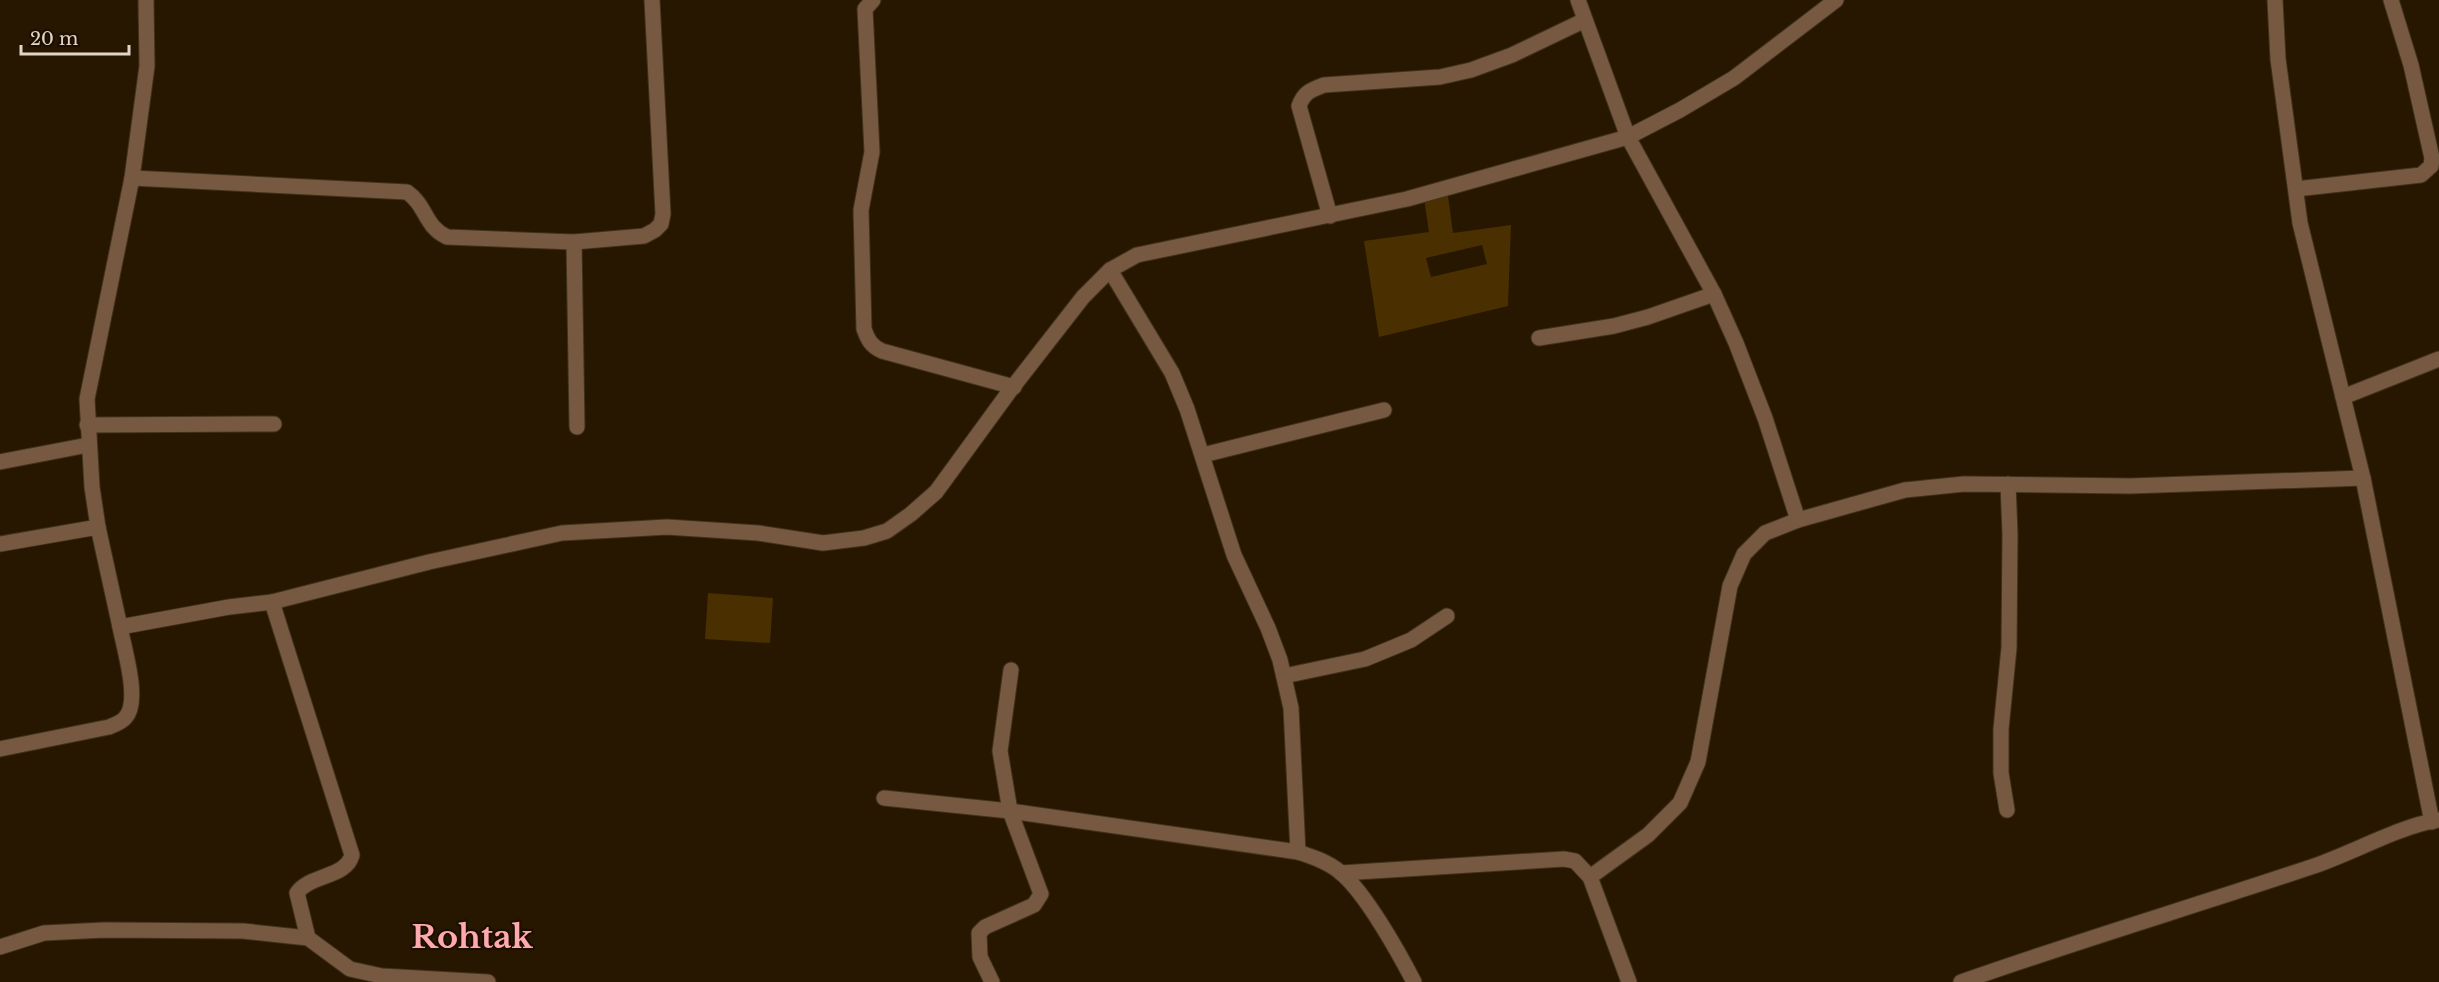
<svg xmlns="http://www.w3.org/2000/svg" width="2439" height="982" font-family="'Libre Baskerville',serif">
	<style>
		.building { fill: #4a3000; fill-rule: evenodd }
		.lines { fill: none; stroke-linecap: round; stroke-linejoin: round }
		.minor-casing { stroke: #41321c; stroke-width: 17 }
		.minor { stroke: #775941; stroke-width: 15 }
		.labels { text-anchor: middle; stroke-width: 4.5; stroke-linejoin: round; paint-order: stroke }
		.town-label { font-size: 32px; font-weight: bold; fill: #fda9ae; stroke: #1d0e00 }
	</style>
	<rect width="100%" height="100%" fill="#271700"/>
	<g class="building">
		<path d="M1447 188 1453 233 1511 225 1508 306 1379 337 1364 241 1429 232 1423 192ZM1482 245 1487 264 1431 277 1426 258Z"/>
		<polygon points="708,593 773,598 770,643 705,639"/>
	</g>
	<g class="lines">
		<g class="minor-casing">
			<g id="minor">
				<path d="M873 0 865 9 872 152 861 210 864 329C868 340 871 346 882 351L1014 387"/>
				<polyline points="1578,0 1628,137 1714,294 1736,343 1765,418 1798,520"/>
				<polyline points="2275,0 2278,59 2300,223 2363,478 2432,822"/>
				<path d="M132 178 407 192C427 206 424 226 447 237L574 242 644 236 655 230 661 224 663 214 652 0"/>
				<polyline points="2296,189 2421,175 2431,166 2432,158 2411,65 2391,0"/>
				<path d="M1330 216 1299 106C1304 92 1311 90 1324 85L1440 77 1471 70 1512 55 1585 20"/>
				<polyline points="574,242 577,427"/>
				<path d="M1110 270 1172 373 1187 409 1234 555 1268 628 1280 660 1291 708 1298 852C1313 857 1328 862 1340 872 1365 892 1399 953 1414 982"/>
				<polyline points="1539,338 1614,326 1648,317 1714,294"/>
				<polyline points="2343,397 2439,359"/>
				<polyline points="87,425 274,424"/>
				<polyline points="1203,455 1384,410"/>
				<polyline points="0,462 88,445"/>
				<polyline points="98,527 92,487 87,399 132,178 147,66 146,0"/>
				<polyline points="0,544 98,527 120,627 229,607 272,602 429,562 562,533 667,527 758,533 823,543 864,538 887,531 911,514 936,492 1009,392 1083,297 1110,270 1137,255 1407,199 1628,137 1680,110 1734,78 1836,0"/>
				<path d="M272 602 352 855C346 878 310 874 297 893L308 938"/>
				<polyline points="1284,676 1365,659 1411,640 1447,616"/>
				<path d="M0 749 109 727C114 725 122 722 125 718 141 702 124 649 120 627"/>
				<polyline points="884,798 1010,811 1298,852"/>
				<polyline points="2007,810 2001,773 2001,729 2009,648 2010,534 2008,484"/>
				<polyline points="1341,873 1564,859 1575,861 1590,877 1629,982"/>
				<polyline points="1590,877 1648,835 1680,803 1698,762 1730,586 1744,554 1765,533 1798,520 1905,490 1964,484 2130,486 2363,478"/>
				<polyline points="0,947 44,933 104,930 243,931 308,938 350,969 382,976 488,982"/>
				<polyline points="992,982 980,957 979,933 985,927 1034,905 1041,894 1010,811 1000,751 1011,670"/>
				<path d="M1961 982C2077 941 2195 906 2311 867 2351 854 2399 826 2439 820"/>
			</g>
		</g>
		<use href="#minor" class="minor"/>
	</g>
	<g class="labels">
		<g class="town-label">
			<text x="472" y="948">Rohtak</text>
		</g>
	</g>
	<path d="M21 45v9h108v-9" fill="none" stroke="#e0d6c7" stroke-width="3"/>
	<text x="30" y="45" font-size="18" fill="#e0d6c7" stroke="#1d0e00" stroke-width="4.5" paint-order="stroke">20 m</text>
</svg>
